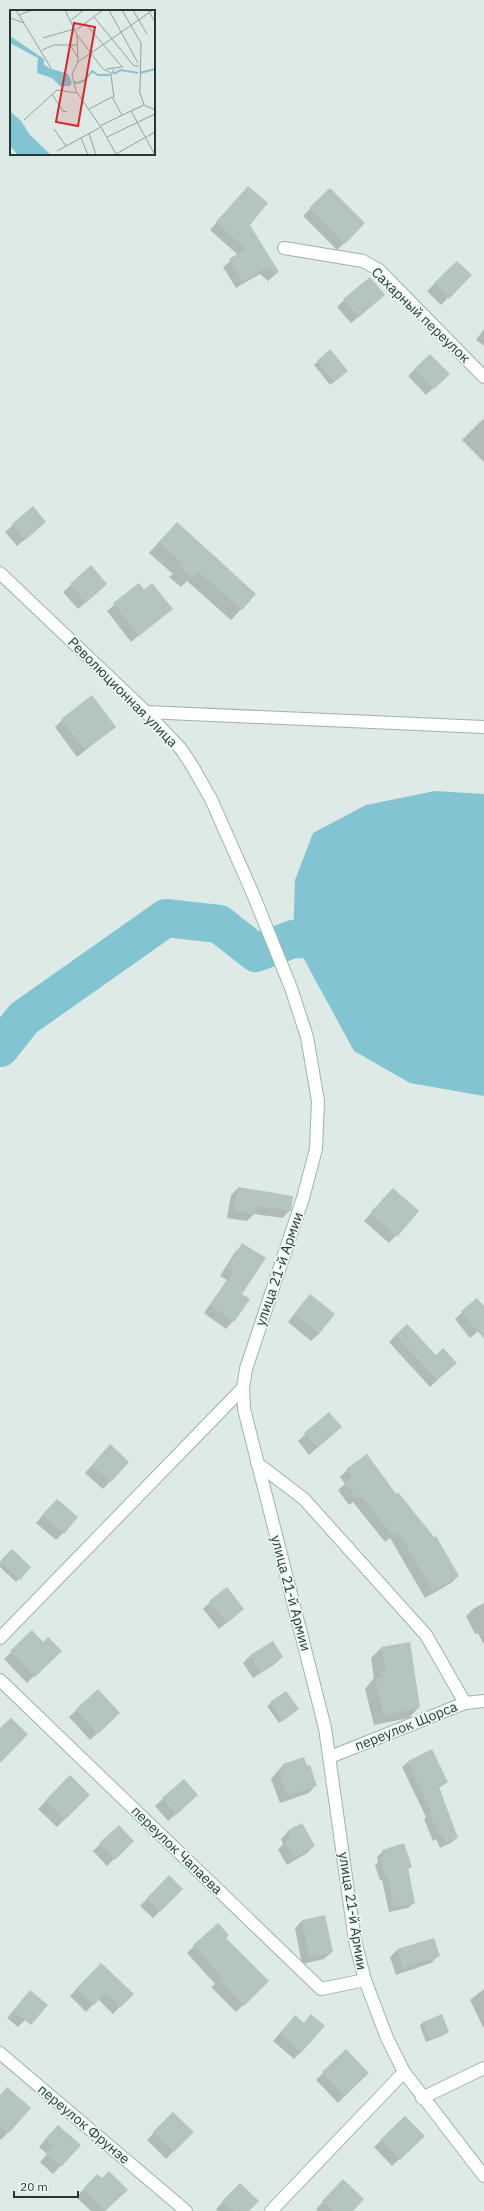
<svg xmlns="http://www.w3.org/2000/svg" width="484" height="2211" font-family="'IBM Plex Sans',sans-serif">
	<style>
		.water { fill: #82c4d2 }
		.shadow { fill: #0003 }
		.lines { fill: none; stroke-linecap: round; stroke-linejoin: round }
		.river { stroke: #82c4d2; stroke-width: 38 }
		.building { fill: #b3c5be }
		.street-casing { stroke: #a0b2ac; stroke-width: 14 }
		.secondary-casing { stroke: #9cb6ad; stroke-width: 14 }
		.street { stroke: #fff; stroke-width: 12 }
		.secondary { stroke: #fff; stroke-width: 12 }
		.labels { text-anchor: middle; stroke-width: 3.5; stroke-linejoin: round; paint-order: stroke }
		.street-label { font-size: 14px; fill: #1f3a33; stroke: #eef7f2 }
		.inset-river { fill: none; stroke: #82c4d2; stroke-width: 2 }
		.inset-road { fill: none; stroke: #91a49e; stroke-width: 1 }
		.view { fill: #d62828; fill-opacity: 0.15; stroke: #d62828; stroke-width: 2 }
		.inset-edge { fill: none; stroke: #1f3a33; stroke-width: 2 }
	</style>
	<rect width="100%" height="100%" fill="#ddeae5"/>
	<polygon class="water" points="435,791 484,794 484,1096 410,1083 354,1051 293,939 295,880 313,833 366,805"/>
	<g class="shadow">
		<polygon points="330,189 364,223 337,250 303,216"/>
		<polygon points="241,194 249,225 278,272 268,281 260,274 236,288 223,267 238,255 210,230"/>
		<polygon points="457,262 470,275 441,305 427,291"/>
		<polygon points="344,300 376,302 351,323 337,307"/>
		<polygon points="484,329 484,346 476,340"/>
		<polygon points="330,351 343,375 330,385 314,365"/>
		<polygon points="430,355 448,374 426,395 408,376"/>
		<polygon points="483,419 484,420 484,462 462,440"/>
		<polygon points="33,508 38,529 17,546 5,532"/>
		<polygon points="166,534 255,594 231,620 187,581 181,587 169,577 173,574 149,553"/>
		<polygon points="91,567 99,591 78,609 63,592"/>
		<polygon points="139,584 144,591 171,609 131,642 107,611"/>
		<polygon points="62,720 115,727 77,757 55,727"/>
		<polygon points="238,1188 290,1210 283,1218 254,1214 247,1221 227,1218 231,1195"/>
		<polygon points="386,1197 418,1211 389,1243 364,1221"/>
		<polygon points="243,1245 241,1294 233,1321 226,1329 204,1313 227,1280 220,1276 235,1252"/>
		<polygon points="477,1299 484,1308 484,1326 470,1338 455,1319"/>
		<polygon points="303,1303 319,1334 311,1341 288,1322"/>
		<polygon points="396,1335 448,1370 430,1387 389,1342"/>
		<polygon points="329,1413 333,1434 309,1455 298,1441"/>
		<polygon points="103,1453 128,1462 103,1489 85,1473"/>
		<polygon points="347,1470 458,1576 451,1583 425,1598 390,1538 385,1542 353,1502 349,1505 338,1490 345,1484 340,1477"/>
		<polygon points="50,1507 63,1533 56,1540 36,1523"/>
		<polygon points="12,1550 30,1567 16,1582 0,1567 0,1563"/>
		<polygon points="210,1602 235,1616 219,1629 203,1609"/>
		<polygon points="484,1603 484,1645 478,1633 475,1634 466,1616 473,1609"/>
		<polygon points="32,1632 43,1643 60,1651 27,1683 4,1659"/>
		<polygon points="272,1642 282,1657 275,1664 253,1678 243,1663 250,1656"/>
		<polygon points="409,1643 419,1707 409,1718 374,1725 365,1689 374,1678 371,1658 381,1648"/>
		<polygon points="98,1690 112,1720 90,1740 69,1717"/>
		<polygon points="286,1692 298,1709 279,1723 267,1706"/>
		<polygon points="408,1762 447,1782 438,1789 457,1837 451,1843 440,1848 436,1839 433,1841 424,1819 426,1817 402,1767"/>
		<polygon points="283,1765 316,1785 309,1793 280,1803 271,1779"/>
		<polygon points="70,1777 89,1795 57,1827 38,1809"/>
		<polygon points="184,1780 190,1802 168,1821 155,1806"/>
		<polygon points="119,1826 133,1841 107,1866 93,1851"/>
		<polygon points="288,1832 314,1846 307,1853 287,1865 278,1850 283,1844 281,1839"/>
		<polygon points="383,1851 411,1867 407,1870 414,1903 408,1908 389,1912 382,1880 380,1880 375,1865 378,1862 377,1857"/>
		<polygon points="169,1877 182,1889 153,1918 140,1906"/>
		<polygon points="325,1917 332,1952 324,1959 302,1964 295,1928 302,1921"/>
		<polygon points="225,1938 268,1981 236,2012 211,1987 215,1984 187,1953 194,1946"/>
		<polygon points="433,1939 438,1956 431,1963 396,1975 390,1957 397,1950"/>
		<polygon points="101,1964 132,1994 113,2014 98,1999 86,2012 70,1996"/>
		<polygon points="484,1989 484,2029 470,2000"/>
		<polygon points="30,1991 25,2020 18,2027 7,2018"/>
		<polygon points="423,2022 448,2032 444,2035 426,2042 420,2026"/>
		<polygon points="288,2024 301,2052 294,2059 273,2041"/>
		<polygon points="346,2051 368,2073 338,2103 316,2080"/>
		<polygon points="0,2095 30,2108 1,2140 0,2139"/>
		<polygon points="405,2117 423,2136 392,2166 374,2147"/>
		<polygon points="166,2120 192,2132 166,2159 147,2140"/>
		<polygon points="51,2133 79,2145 53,2174 40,2162 47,2154 39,2147"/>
		<polygon points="97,2176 102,2180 126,2190 105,2211 91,2211 76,2197"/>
		<polygon points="343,2181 352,2211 318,2211 316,2209"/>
		<polygon points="240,2184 248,2211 218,2211 216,2209"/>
	</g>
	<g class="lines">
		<polyline class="river" points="0,1048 24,1018 166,918 219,924 256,953 293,939 339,940 346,937"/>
	</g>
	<g class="building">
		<polygon points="248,186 268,203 250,225 279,272 276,274 267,267 243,282 229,259 246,249 216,222"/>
		<polygon points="330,188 365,223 345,244 309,208"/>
		<polygon points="457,261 472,275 449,299 434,283"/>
		<polygon points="370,277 385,295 359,317 343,299"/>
		<polygon points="330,349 348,371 334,382 317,361"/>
		<polygon points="430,354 450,374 434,389 414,369"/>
		<polygon points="33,506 46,522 25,540 12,524"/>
		<polygon points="177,522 256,594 242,610 198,571 192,578 179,566 182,563 159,542"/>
		<polygon points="91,565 107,584 86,603 70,584"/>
		<polygon points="139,583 144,590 152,583 173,609 139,636 113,603"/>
		<polygon points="92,695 116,727 85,750 61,719"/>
		<polygon points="238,1187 293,1196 291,1211 257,1206 255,1214 234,1211"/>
		<polygon points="393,1188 419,1211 397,1237 370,1213"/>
		<polygon points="242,1243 266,1258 242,1294 250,1299 234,1322 210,1305 234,1272 227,1268"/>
		<polygon points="310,1294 335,1314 319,1334 294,1314"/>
		<polygon points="477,1298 484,1306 484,1339 461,1311"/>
		<polygon points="407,1324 436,1355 443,1348 457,1363 437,1380 395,1335"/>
		<polygon points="329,1412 342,1427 317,1448 304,1433"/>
		<polygon points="110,1444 129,1462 111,1482 92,1465"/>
		<polygon points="367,1454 396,1494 398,1492 434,1537 436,1536 459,1576 433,1591 398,1532 393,1536 361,1496 357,1499 345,1482 352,1477 346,1469"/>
		<polygon points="57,1499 78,1517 64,1534 42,1515"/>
		<polygon points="12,1549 31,1567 20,1580 0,1561"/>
		<polygon points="227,1587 244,1609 227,1623 209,1601"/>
		<polygon points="32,1630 43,1642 48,1637 62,1651 35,1677 10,1651"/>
		<polygon points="273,1641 283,1657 260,1672 250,1655"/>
		<polygon points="410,1642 420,1707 384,1716 375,1678 383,1677 380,1671 385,1670 381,1647"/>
		<polygon points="98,1689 120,1713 98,1734 76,1709"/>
		<polygon points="286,1691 299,1709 283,1721 270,1702"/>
		<polygon points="11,1718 28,1734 0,1763 0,1728"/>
		<polygon points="432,1749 448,1782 439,1787 458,1838 446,1843 442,1834 439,1835 429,1812 431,1812 408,1761"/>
		<polygon points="304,1757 307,1766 310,1765 317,1786 287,1796 278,1771 284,1769 283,1764"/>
		<polygon points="70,1775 90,1795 65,1820 45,1801"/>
		<polygon points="184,1779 198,1795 176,1815 162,1798"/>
		<polygon points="302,1823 315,1846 294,1858 285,1842 291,1838 287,1831"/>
		<polygon points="119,1825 134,1841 115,1860 99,1843"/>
		<polygon points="404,1843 412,1867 408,1868 415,1903 394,1907 387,1875 385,1875 380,1858 384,1857 382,1850"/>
		<polygon points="169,1875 183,1889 160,1912 147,1898"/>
		<polygon points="325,1915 333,1952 309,1957 302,1920"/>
		<polygon points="218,1923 229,1935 226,1938 269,1981 244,2006 218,1979 221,1976 193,1945"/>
		<polygon points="434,1938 440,1956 403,1968 397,1949"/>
		<polygon points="101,1963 134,1994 121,2007 106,1992 94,2005 76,1989"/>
		<polygon points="30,1990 48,2005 31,2025 13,2011"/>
		<polygon points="311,2014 325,2026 301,2053 280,2033 295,2015 304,2023"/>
		<polygon points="442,2014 449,2032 430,2039 423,2022"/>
		<polygon points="346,2049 369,2073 345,2096 322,2072"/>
		<polygon points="7,2087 31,2108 9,2133 0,2126 0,2095"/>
		<polygon points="173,2112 194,2132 174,2152 153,2132"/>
		<polygon points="405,2116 425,2136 400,2160 381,2139"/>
		<polygon points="58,2125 81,2145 61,2167 46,2154 53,2146 45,2139"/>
		<polygon points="109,2171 128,2190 105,2211 83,2189 97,2174 102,2178"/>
		<polygon points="343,2179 364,2199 353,2211 333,2211 322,2201"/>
		<polygon points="240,2183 259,2201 249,2211 233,2211 222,2201"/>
	</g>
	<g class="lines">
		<g class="street-casing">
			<g id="street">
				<polyline points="284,248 363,261 379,270 484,377"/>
				<polyline points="146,712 484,727"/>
				<polyline points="257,1463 304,1499 426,1635 465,1703"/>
				<polyline points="0,1638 243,1388"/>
				<polyline points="0,1680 321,1989 365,1980"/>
				<polyline points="330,1757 465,1703 484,1701"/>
				<polyline points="0,2053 186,2211"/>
				<polyline points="422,2098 484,2068"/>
				<polyline points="271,2211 404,2072"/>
			</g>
		</g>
		<g class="secondary-casing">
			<polyline id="secondary" points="0,573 146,712 181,749 191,764 211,799 253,894 291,988 307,1037 318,1101 316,1149 303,1198 246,1369 243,1388 244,1409 325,1728 355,1941 365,1980 387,2038 404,2072 484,2176"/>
		</g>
		<use href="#street" class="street"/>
		<use href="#secondary" class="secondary"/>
	</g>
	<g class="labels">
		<g class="street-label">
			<text transform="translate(421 315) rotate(44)" y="5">Сахарный переулок</text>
			<text transform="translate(123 692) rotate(45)" y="5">Революционная улица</text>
			<text transform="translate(279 1269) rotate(-71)" y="5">улица 21-й Армии</text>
			<text transform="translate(291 1593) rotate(75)" y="5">улица 21-й Армии</text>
			<text transform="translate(406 1726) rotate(-22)" y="5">переулок Щорса</text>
			<text transform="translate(177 1850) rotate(44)" y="5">переулок Чапаева</text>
			<text transform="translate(353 1911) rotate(81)" y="5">улица 21-й Армии</text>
			<text transform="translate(84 2124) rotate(40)" y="5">переулок Фрунзе</text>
		</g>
	</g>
	<g transform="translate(10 10)">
		<rect width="145" height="145" fill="#ddeae5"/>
		<path d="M0 26 34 49V55L39 58 58 64 62 72 60 76H50L42 68 27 63 28 48 0 33ZM0 101 11 111 20 125 41 145H8L0 136Z" fill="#82c4d2"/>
		<path class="inset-river" d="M130 63 145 59M103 64 111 60 128 63M64 72 68 73 75 70 82 61 88 65H100"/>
		<path class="inset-road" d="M6 0 9 5 22 0M55 0 67 25 68 52 62 64 66 81 90 116 121 101 145 145M99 0 128 53M112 0 131 33 130 81M123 0 137 24M138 0 145 12M9 5 41 58M84 7 124 56H129M0 8 14 13M61 10 74 0M75 13 113 58M66 20 93 0M67 25 93 59 101 63M33 28 64 19M61 36 68 48M32 40 44 35H67M68 52 143 0M96 59 111 57M129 80 134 95M42 84 53 101 57 102M104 88 101 65 104 59M79 99 102 87 112 105M121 101 134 95 145 100M14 110 47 80 67 83M91 117 106 144M44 119 56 136M79 123 86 145M97 127 145 104M71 128 78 145M47 141 91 117M106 144 145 122"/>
		<path class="view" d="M64 13 85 17 68 116 46 112Z"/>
		<rect width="145" height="145" class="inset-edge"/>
	</g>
	<path d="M14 2191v6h64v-6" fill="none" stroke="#1f3a33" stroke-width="2"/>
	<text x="20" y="2191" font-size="12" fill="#1f3a33" stroke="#eef7f2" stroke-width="3" paint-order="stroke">20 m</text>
</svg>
